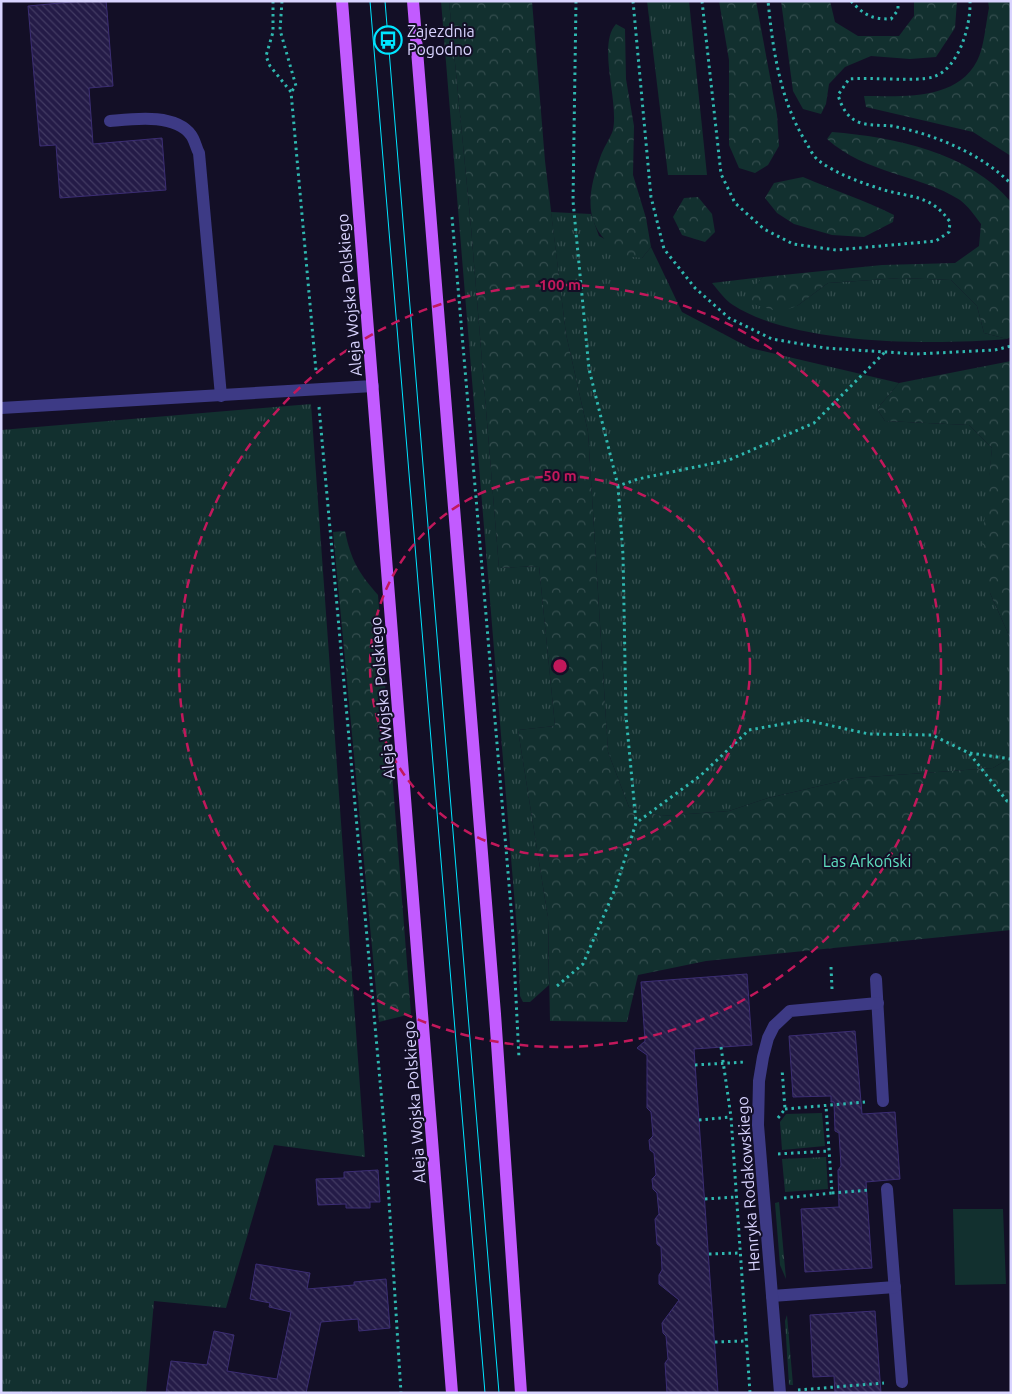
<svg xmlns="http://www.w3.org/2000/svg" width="1012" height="1394" font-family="Ubuntu,sans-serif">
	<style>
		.grass { fill: url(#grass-tufts) }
		.forest { fill: url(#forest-crowns) }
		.park { fill: #12302f }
		.building { fill: url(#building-back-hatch); stroke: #3b2d73 }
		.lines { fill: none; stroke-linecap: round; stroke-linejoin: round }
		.path { stroke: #2fb8b0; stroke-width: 3; stroke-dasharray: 2.5 4; stroke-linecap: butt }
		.minor { stroke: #3d3a85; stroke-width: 12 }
		.major { stroke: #c25bff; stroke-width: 12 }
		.tram { stroke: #00e5ff; stroke-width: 1 }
		.ring { fill: none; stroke: #c2185b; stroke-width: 2.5; stroke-dasharray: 9 6 }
		.labels { text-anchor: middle; stroke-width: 4; stroke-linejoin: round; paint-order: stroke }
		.poi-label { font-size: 16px; fill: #d9d4ff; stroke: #130f26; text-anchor: start }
		.street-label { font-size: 16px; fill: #d9d4ff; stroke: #130f26 }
		.park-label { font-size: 16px; fill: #5fe0c0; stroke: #130f26 }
		.centre { fill: #c2185b; stroke: #130f26; stroke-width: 2.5 }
		.ring-label { font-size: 15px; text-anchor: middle; font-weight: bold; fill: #c2185b; stroke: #130f26; stroke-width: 4; stroke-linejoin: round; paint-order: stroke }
	</style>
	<defs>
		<pattern id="grass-tufts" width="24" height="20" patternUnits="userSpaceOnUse" patternTransform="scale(1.25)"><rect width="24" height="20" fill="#12302f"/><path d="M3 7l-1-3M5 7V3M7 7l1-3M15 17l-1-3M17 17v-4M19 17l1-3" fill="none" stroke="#344d4e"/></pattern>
		<pattern id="forest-crowns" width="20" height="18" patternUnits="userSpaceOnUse" patternTransform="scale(1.25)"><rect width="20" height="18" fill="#12302f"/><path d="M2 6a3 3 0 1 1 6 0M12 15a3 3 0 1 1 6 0" fill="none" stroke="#344d4e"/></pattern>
		<pattern id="building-back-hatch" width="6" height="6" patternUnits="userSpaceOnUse" patternTransform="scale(1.25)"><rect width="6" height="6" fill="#241b47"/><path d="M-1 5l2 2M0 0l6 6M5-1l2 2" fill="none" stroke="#433b63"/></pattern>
	</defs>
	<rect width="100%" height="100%" fill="#130f26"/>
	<g class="grass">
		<polygon points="441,1 449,1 471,227 499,568 539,566 555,726 518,730 548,918 549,985 530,1002 523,1002 520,996 518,943"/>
		<polygon points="647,1 689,1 707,175 668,175"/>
		<polygon points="551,212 591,214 599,236 642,258 651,247 682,312 750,348 899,383 877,409 885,421 969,425 992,448 989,483 990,593 1011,640 1011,757 993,768 854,778 768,798 729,811 661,816 629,807 608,752 588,432 566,334"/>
		<path d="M763 277 748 294 797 306 828 283 901 278 951 280 977 306 984 333 1007 339C934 345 796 346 733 305 725 300 718 290 712 283Z"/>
		<polygon points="311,404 365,1157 274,1145 226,1308 154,1301 146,1393 1,1393 1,430"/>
		<polygon points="822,1113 825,1146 782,1150 780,1122 786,1114"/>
		<polygon points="826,1157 828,1189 785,1192 782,1159"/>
		<polygon points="779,1202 786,1279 780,1265 775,1203"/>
		<polygon points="787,1315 793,1385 789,1385 785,1321"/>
	</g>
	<g class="forest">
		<polygon points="449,1 532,1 545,161 566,334 588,432 608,752 629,807 661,816 729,811 768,798 854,778 993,768 1011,757 1011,930 706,961 638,975 627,1022 550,1021 548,918 518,730 555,726 539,566 499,568 471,227"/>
		<polygon points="719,1 756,1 777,115 779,146 768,165 755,173 739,168 729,145 729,60"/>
		<polygon points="781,1 830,1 835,22 858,36 899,36 914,16 914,1 957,1 955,28 936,57 910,59 871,56 845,67 829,84 826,104 821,114 803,109 793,91"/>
		<path d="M988 1H1011V156L973 132 866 107 864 96C903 96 956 101 977 61 984 49 986 22 989 8Z"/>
		<path d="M616 24 625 29 626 79 634 126 633 175 646 218 651 247 642 258C637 257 629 257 623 255 619 253 615 248 611 245 582 222 589 189 600 158 603 148 610 139 613 130 619 101 597 45 616 24Z"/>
		<path d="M832 132C894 137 969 152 1011 202V337L1007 339 984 333 977 306 951 280 901 278 828 283 797 306 780 312 756 305 747 294 763 277 882 265 955 263 979 246 981 224C975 216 968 206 960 200 919 174 866 174 827 139Z"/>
		<path d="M803 177C833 190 864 200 894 215L893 222 864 237 832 235 794 224 777 213 765 198 774 183Z"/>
		<polygon points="698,197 712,214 715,232 705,242 682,235 673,217 684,198"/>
		<polygon points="1011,361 1011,640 990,593 982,542 992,448 969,425 885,421 877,409 899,383"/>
		<path d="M345 531C351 560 358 572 378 595L411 1014 379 1022 333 532Z"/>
	</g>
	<polygon class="park" points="953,1209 1003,1209 1006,1284 955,1285"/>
	<g class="building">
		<polygon points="82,1 106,1 107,11 113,86 89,88 93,144 162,138 166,190 60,198 56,145 40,146 28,6"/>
		<polygon points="747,974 752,1045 694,1049 718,1393 667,1393 665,1363 668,1359 666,1336 663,1333 662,1323 679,1300 659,1284 659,1275 662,1270 661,1247 657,1244 655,1219 659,1214 657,1193 653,1189 652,1179 656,1175 654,1153 650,1150 649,1140 653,1136 651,1112 647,1108 647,1055 637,1048 645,1041 641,982"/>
		<polygon points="855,1031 862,1114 895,1112 900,1179 866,1182 872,1268 805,1272 801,1209 839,1207 838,1170 841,1166 839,1133 835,1131 834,1102 831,1102 831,1096 793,1097 789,1036"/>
		<polygon points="378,1170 380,1202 370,1202 370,1208 346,1208 346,1204 318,1205 316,1179 344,1178 344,1172"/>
		<polygon points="256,1264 310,1273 307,1289 354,1285 354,1282 386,1279 390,1328 359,1331 358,1319 321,1322 306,1393 166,1393 171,1361 207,1365 214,1331 234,1335 227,1371 277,1379 291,1312 269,1307 270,1303 250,1299"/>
		<polygon points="875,1311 881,1393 835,1393 834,1376 813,1377 810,1315"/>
	</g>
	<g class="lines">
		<g class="path">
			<polyline points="273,1 273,32 266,56 270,66 291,92 316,371"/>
			<polyline points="282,1 280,30 296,86 291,92"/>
			<polyline points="576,1 573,201 589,369 618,486 638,479 729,460 814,423 885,352"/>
			<polyline points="633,1 651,197 664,249 695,288 729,318 772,339 825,348 916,354 995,350 1011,346"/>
			<path d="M702 1 721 174 735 203 764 229 793 244 836 250 936 241 949 232 950 222C931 195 913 198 884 190 862 183 836 174 818 160 813 156 810 149 807 144 780 101 773 51 768 1"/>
			<path d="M851 1C865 16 872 19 891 19L898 10V1"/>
			<path d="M970 1C971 25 959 69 933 77 916 82 871 77 849 79L838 95C842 108 848 119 861 123 871 126 882 125 892 126 933 134 981 153 1011 184"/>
			<polyline points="452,217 512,919 519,1058"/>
			<polyline points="319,407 385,1136 401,1393"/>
			<polyline points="618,486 623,555 626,716 636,822"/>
			<polyline points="970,753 1011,759"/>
			<polyline points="831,967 832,989"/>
			<polyline points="557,986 583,964 616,887 636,823 700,776 749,730 805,720 869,734 932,735 969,753 1007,801 1011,802"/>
			<polyline points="721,1047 731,1117 750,1393"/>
			<polyline points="695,1065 745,1062"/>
			<polyline points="785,1109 865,1102"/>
			<polyline points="778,1118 785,1109 782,1069"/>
			<polyline points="699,1120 731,1117"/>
			<polyline points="778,1154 829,1151"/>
			<polyline points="832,1193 869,1190"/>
			<polyline points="784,1198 832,1193 826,1106"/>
			<polyline points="705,1199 736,1197"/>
			<polyline points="709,1254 740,1253"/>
			<polyline points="715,1342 746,1341"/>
			<polyline points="798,1390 884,1383"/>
		</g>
		<g class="minor">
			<path d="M110 121C133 119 175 113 191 135 195 140 196 148 199 153L221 396"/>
			<polyline points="1,408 373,386"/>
			<polyline points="876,979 883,1101"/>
			<polyline points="887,1189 902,1382"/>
			<polyline points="772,1296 895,1287"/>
			<polyline points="780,1393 758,1125 759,1081 763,1057 768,1038 774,1026 790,1011 878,1003"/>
		</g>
		<g class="major">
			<polyline points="342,1 452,1393"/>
			<polyline points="413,1 495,1014 521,1393"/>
		</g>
		<g class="tram">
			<polyline points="370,1 485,1393"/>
			<polyline points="385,1 499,1393"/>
		</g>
	</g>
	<g class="ring">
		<circle cx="560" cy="666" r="190"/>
		<circle cx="560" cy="666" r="381"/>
	</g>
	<defs>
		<g id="bus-ring" transform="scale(1.4375)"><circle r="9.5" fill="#130f26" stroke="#00e5ff" stroke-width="1.5"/><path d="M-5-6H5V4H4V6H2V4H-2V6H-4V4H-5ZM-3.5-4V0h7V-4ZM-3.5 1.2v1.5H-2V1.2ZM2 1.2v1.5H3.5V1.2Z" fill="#00e5ff"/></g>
	</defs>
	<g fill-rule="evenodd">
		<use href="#bus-ring" x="388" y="40"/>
	</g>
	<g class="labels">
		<g class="poi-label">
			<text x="407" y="37">Zajezdnia<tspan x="407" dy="18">Pogodno</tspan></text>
		</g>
		<g class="street-label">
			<text transform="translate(349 295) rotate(-95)" y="6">Aleja Wojska Polskiego</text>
			<text transform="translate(382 698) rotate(-95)" y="6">Aleja Wojska Polskiego</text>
			<text transform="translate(414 1102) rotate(-94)" y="6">Aleja Wojska Polskiego</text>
			<text transform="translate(748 1184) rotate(-94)" y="6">Henryka Rodakowskiego</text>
		</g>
		<g class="park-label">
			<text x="867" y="867">Las Arkoński</text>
		</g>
	</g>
	<circle cx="560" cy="666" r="8" class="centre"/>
	<g class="ring-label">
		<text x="560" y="290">100 m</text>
		<text x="560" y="481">50 m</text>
	</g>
	<rect width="1012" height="1394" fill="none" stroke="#d9d4ff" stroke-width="5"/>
</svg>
